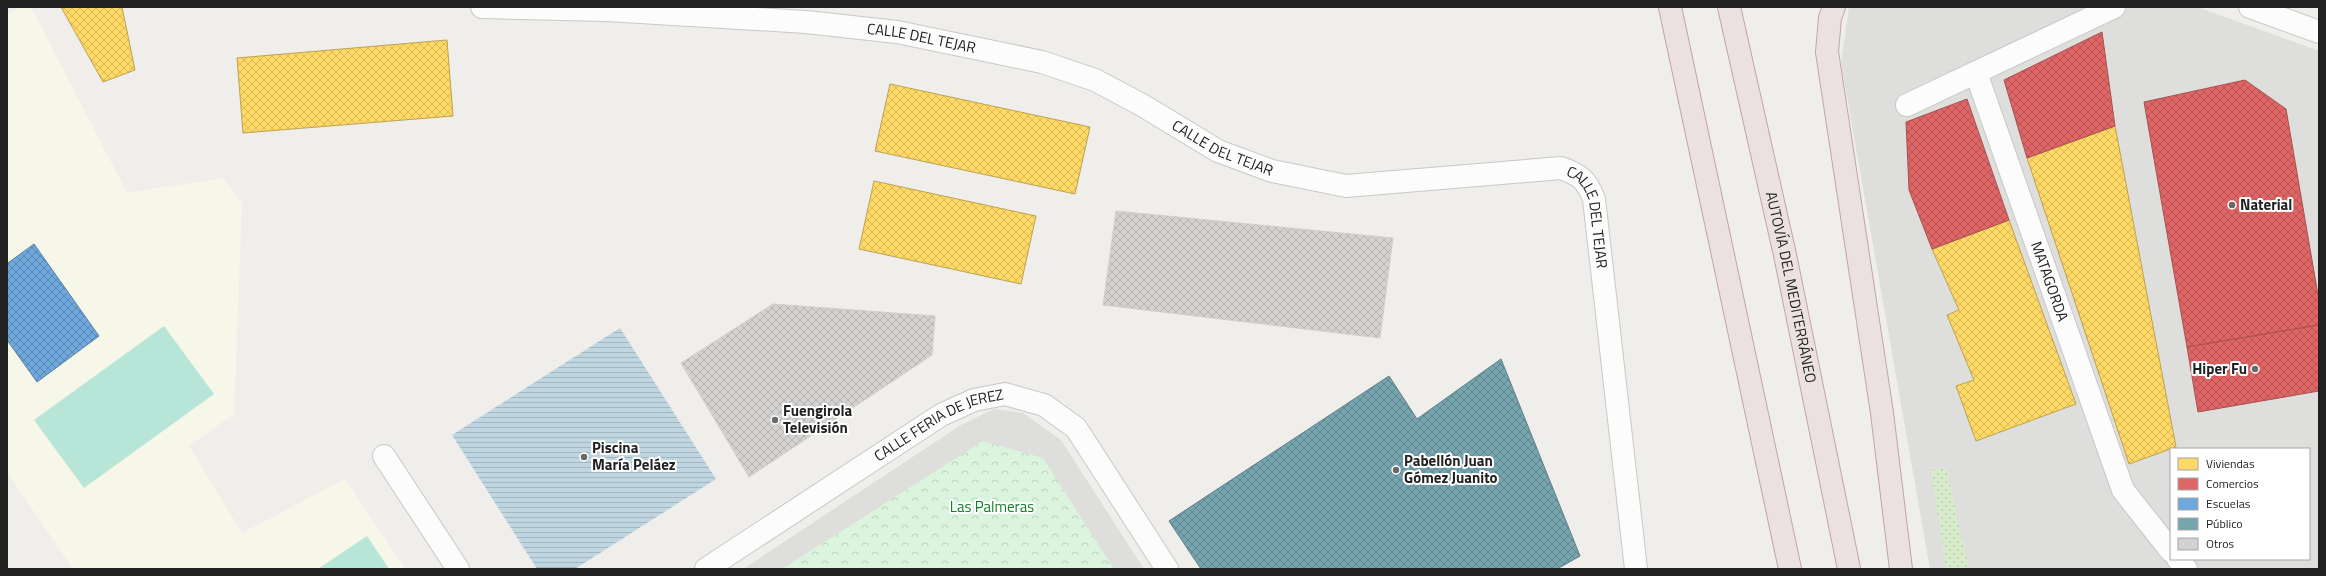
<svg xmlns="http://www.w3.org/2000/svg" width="2326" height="576" font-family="'Titillium Web',sans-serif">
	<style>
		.residential { fill: #dededc; fill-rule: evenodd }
		.education { fill: #f6f7e8 }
		.park { fill: url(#park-crowns) }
		.garden { fill: url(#garden-dots) }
		.pitch { fill: #b7e5d7 }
		.water { fill: url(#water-rules) }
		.homes { fill: url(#homes-cross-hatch); stroke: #bca251 }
		.shops { fill: url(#shops-cross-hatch); stroke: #a75151 }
		.schools { fill: url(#schools-cross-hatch); stroke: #5880a4 }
		.public { fill: url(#public-cross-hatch); stroke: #5c7d84 }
		.building { fill: url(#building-cross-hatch); stroke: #d2d0cc }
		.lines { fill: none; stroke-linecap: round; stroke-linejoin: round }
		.minor-casing { stroke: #c8c8c6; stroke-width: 24 }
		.highway-casing { stroke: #c3a3a8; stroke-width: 24 }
		.minor { stroke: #fdfcfc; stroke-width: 22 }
		.highway { stroke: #ebe1e1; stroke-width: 22 }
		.poi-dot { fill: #696968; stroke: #fff; stroke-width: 1.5 }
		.labels { text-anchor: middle; stroke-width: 4; stroke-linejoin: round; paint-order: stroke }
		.street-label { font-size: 15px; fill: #212121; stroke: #fff }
		.poi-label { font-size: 15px; font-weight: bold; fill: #212121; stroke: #fff; text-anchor: start }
		.park-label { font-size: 15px; fill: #107f27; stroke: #fff }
	</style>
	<defs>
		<pattern id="park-crowns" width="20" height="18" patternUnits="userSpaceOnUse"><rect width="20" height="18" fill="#daf4dd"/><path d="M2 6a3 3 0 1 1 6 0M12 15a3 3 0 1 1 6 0" fill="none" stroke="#bbd1bd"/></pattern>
		<pattern id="garden-dots" width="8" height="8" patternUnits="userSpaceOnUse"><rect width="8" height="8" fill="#d8ebcb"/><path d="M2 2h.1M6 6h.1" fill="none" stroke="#b9c9ae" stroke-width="1.8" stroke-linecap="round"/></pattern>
		<pattern id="water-rules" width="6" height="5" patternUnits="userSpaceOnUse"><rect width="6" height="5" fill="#bfd6e1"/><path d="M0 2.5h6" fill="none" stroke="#a4b7c1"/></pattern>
		<pattern id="homes-cross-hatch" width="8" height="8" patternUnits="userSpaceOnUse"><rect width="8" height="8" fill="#ffd966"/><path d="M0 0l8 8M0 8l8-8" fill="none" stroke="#daba58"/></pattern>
		<pattern id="shops-cross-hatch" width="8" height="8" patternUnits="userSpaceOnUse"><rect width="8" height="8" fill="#e06666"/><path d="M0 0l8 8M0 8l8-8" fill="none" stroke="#b55454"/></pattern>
		<pattern id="schools-cross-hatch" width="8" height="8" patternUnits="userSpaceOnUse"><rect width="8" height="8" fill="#6fa8dc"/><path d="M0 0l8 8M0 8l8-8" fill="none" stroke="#5b88b2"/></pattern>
		<pattern id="public-cross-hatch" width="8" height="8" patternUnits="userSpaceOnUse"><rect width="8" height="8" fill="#76a5af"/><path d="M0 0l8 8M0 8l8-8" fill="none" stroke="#60868e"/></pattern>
		<pattern id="building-cross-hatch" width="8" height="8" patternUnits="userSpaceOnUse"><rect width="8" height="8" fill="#d4d2d0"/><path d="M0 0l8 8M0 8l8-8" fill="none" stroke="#b6b4b2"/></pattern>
	</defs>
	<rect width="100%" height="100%" fill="#efeeeb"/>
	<g class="residential">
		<path d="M1849 7H2197L2319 51V569H1930L1841 63ZM2171 449H2309V559H2171Z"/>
		<polygon points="994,409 1023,413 1061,440 1144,569 743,569 961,425"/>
	</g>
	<polygon class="education" points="20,7 31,7 127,193 223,178 242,203 234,414 189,446 242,533 345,479 405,569 73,569 7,472 7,14"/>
	<polygon class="park" points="983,441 1043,458 1114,569 782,569"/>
	<polygon class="garden" points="1946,468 1969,569 1946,569 1931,470"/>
	<g class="pitch">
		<polygon points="164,326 214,394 84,488 34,420"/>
		<polygon points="367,536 389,569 318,569"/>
	</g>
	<polygon class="water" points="620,328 716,479 575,569 537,569 452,435"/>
	<g class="homes">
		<polygon points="61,7 122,7 135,70 103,82"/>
		<polygon points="447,40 453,116 243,133 237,58"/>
		<polygon points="890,84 1090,127 1075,194 875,151"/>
		<polygon points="2115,126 2176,447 2129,464 2027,158"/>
		<polygon points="874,181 1036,216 1021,284 859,249"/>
		<polygon points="2009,220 2076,404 1976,441 1956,386 1974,380 1947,315 1959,310 1932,249"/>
	</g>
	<g class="shops">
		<polygon points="2102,32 2115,126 2027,158 2004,80"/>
		<polygon points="2245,80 2286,109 2319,301 2319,325 2187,347 2144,102"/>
		<polygon points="1967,99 2009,220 1932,249 1909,190 1906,122"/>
		<polygon points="2319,325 2319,391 2198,412 2187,347"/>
	</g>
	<polygon class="schools" points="34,244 99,336 37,382 7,340 7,261 8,263"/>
	<polygon class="public" points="1501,359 1580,556 1557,569 1201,569 1169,521 1389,376 1417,419"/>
	<g class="building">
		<polygon points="1116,211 1393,238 1380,338 1103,305"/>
		<polygon points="773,304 935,316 932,355 749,477 681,363"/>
	</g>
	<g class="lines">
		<g class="minor-casing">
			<g id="minor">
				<path id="s1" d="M482 7 607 10 806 22 897 32 1042 62 1095 80 1142 105 1218 151 1272 171 1346 186 1561 168C1580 175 1586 179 1594 199L1636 569"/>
				<polyline points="2250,7 2319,32"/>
				<path id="s2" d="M1976 73 2123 490 2171 551"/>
				<polyline points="1907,105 2114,7"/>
				<polyline points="384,456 458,569"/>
				<polyline points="2178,559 2186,569"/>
				<path id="s3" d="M706 569 941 415 974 400 1005 394 1044 405 1076 428 1167 569"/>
			</g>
		</g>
		<g class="highway-casing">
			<g id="highway">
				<polyline points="1670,7 1790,569"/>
				<path id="s4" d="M1729 7 1785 255 1849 569"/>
				<polyline points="1834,7 1830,18 1827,52 1882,413 1901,569"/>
			</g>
		</g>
		<use href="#minor" class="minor"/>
		<use href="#highway" class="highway"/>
	</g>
	<g class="poi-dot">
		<circle cx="2232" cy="205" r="4"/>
		<circle cx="2255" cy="369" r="4"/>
		<circle cx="775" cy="420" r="4"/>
		<circle cx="584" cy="457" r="4"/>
		<circle cx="1396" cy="470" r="4"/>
	</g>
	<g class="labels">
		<g class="street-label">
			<text dy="5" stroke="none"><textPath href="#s1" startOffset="441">CALLE DEL TEJAR</textPath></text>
			<text dy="5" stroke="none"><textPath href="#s1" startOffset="765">CALLE DEL TEJAR</textPath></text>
			<text dy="5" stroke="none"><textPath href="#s1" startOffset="1173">CALLE DEL TEJAR</textPath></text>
			<text dy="5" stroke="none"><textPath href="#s2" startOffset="221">MATAGORDA</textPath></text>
			<text dy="5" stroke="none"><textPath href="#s4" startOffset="287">AUTOVÍA DEL MEDITERRÁNEO</textPath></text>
			<text dy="5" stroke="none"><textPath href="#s3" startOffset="275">CALLE FERIA DE JEREZ</textPath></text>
		</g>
		<g class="poi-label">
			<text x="2240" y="210">Naterial</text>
			<text x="2247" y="374" text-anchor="end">Hiper Fu</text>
			<text x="783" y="416">Fuengirola<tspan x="783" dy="17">Televisión</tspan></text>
			<text x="592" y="453">Piscina<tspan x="592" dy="17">María Peláez</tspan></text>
			<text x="1404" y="466">Pabellón Juan<tspan x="1404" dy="17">Gómez Juanito</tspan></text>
		</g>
		<g class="park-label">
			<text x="992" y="512">Las Palmeras</text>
		</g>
	</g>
	<rect width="2326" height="576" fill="none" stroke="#212121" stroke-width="16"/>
	<rect x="2170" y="448" width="140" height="112" fill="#ffffff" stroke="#a6a6a6"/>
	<rect x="2178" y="458" width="20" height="12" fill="#ffd966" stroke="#a6a6a6"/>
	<text x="2206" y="468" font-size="12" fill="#212121">Viviendas</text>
	<rect x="2178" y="478" width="20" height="12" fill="#e06666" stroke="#a6a6a6"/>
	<text x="2206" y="488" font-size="12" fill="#212121">Comercios</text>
	<rect x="2178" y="498" width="20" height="12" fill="#6fa8dc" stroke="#a6a6a6"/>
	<text x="2206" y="508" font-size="12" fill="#212121">Escuelas</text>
	<rect x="2178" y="518" width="20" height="12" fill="#76a5af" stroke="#a6a6a6"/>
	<text x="2206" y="528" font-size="12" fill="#212121">Público</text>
	<rect x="2178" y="538" width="20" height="12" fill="#d4d2d0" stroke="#a6a6a6"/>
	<text x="2206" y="548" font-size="12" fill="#212121">Otros</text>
</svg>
